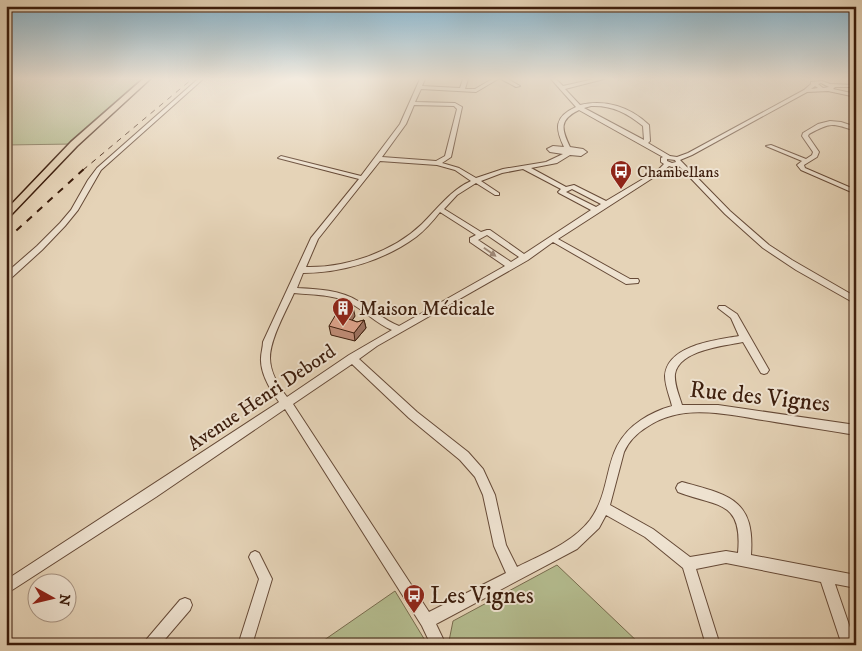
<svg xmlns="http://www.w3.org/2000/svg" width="862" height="651" font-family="'IM FELL DW Pica',serif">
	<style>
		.green { fill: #b4bc8f; stroke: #786c4e }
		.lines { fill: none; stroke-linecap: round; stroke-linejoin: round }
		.minor-casing { stroke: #664a37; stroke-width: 2 }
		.major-casing { stroke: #3c1d0c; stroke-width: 3 }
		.minor { fill: #eee2d0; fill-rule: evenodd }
		.major { fill: #e5d3b7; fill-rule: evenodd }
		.rail-far1 { stroke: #3c1d0c; stroke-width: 1; stroke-dasharray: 5.5 5.5; stroke-linecap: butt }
		.rail { stroke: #3c1d0c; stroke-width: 2; stroke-dasharray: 7 7; stroke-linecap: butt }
		.wall { fill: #c28f7a; stroke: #3c1d0c }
		.shaded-wall { fill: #9e7463; stroke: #3c1d0c }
		.building { fill: #e1a68e; stroke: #3c1d0c }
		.oneway { fill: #9e8978 }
		.labels { text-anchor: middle; stroke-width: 4; stroke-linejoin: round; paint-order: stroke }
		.far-poi-label { font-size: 16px; fill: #3c1d0c; stroke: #eee2d0; text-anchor: start }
		.poi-label { font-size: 20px; fill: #3c1d0c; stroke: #eee2d0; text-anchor: start }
		.street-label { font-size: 20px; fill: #3c1d0c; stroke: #eee2d0 }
		.near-street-label { font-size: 24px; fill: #3c1d0c; stroke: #eee2d0 }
		.near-poi-label { font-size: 24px; fill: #3c1d0c; stroke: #eee2d0; text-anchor: start }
	</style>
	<rect width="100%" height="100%" fill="#e5d3b7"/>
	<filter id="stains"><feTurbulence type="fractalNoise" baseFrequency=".004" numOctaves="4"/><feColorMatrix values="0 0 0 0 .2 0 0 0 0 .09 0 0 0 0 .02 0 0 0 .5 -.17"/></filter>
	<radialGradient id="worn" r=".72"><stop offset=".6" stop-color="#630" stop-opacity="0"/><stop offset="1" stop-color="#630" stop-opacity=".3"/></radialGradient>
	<g class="green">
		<polygon points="6,79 147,79 74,144 6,145"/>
		<polygon points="557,565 641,645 451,645 449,641 453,621"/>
		<polygon points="395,591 426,642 422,645 317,645"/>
	</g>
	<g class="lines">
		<g class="minor-casing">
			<g id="minor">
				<polygon points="198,79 203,79 101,170 78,210 65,226 42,250 9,280 6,281 6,273 37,246 60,223 71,210 88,180 97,168"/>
				<path d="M420 79H425L422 86 460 88 463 79H468L465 89H475L492 79H498L476 92 421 89 415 102 455 103 462 107 451 157 442 163 459 168 476 178 503 169 546 162 563 154 550 152 547 149 553 146 564 147C555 128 554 117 576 107L551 79H556L563 86 594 79H604L565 89 580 105C606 99 630 107 649 125L650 141 648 143 670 156 677 157 688 153 804 90 811 84V82L822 81 830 84 856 85V87H835L833 89 856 94V97L828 91 807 92 692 155 680 160 730 211 769 245 792 260 856 297V304L796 270 763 248 725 214 678 165 672 167 669 166 662 172 558 239 630 279H638L639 281 638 283 626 284 553 242 528 260 377 346 359 359 417 412 468 452 483 469 495 495 506 545 517 567C543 554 572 543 590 520 615 486 600 447 641 420 650 414 661 409 672 406 670 397 665 386 665 376 667 345 716 340 739 336L731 318 718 308 719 306H725L737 314 769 370 767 373 764 374 761 373 743 342C724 346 679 350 675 374 674 384 679 395 682 405H718L856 425V435C827 430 798 426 769 421 729 415 683 402 647 427 637 433 629 441 624 452L610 505 653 529 690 557 726 551 738 553C743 499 716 507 678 492L676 488 678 484 682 482C729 495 755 499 751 555L856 575V588L835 584 856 645H842L821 582 726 563 696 569 720 645H706L683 568 645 537 606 515 599 528 577 549 436 624 446 645H431L422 626 285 409 156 497 6 594V580L279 402C271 391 260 373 261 358 261 353 263 347 263 342L311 238 359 179 278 158 281 156 361 176 400 124ZM821 83 829 87 823 88 818 84ZM815 86 818 88 811 89ZM414 105 454 106 457 109 445 156 436 161 382 157 406 124ZM591 106C612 105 627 113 643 126L644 140 584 108ZM579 110 663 157 661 158V162L664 164 658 170 606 201 574 185 566 187 531 168 557 163 570 155 581 156 587 152 583 149 570 147C562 130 558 120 579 110ZM667 159 675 160 676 162 672 163 667 161ZM380 161 437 165 455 170 471 181C451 190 438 208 422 224 393 252 346 268 306 267L318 239ZM523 169 561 189 558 192 559 193 591 210 524 254 490 230H487L481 232 444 209 457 195 476 183 495 195H499V193L481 181 502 173ZM572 189 601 204 596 207 566 192ZM440 212 476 235 470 238V242L505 266 399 326C384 320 372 309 358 301 340 290 318 289 297 288L303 273C342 273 385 260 416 237 425 230 433 221 440 212ZM487 235 519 257 511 262 478 240ZM294 293C314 295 334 294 352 304 366 312 377 324 392 330L349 355 287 397C279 387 270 372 270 358 270 339 286 311 294 293ZM352 364 409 418 460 460 475 477 483 495 494 546 506 573 429 612 293 404Z"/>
				<polygon points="501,79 508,79 520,86 516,87"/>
				<path d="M830 121 841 122 856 127V131C832 123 831 122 809 134L808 136 819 152 817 157 804 165 805 168 856 190V194L801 170 797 165 802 161 766 146 771 145 806 159 812 155 813 152 802 136 803 133 818 124Z"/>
				<polygon points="255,551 259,553 272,579 252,645 238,645 259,579 249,557 251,553"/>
				<polygon points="185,598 190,600 192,605 190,610 160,645 144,645 146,640 180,600"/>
			</g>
		</g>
		<g class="major-casing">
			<polygon id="major" points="143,79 150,79 77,146 9,217 6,218 6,210 71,142"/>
		</g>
		<use href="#minor" class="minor"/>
		<use href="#major" class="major"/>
		<polyline class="rail-far1" points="83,170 192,79"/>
		<polyline class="rail" points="6,240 84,169"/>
	</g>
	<polygon class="wall" points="355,316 352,320 357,322 364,320 366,328 355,341 331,335 329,326"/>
	<g class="shaded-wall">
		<polygon points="353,307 355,316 348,327 346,318"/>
		<polygon points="364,320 366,328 355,341 354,333"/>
	</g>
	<polygon class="building" points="342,304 353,307 346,318 357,322 364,320 354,333 329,326"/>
	<defs><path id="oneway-solid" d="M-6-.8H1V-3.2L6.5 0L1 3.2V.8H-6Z" transform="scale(1.25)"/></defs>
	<use class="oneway" href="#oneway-solid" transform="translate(490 252) rotate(35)"/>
	<linearGradient id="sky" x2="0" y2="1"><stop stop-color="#87b6d0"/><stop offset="0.46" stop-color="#f3ebdf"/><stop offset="1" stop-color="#f3ebdf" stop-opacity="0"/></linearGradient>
	<rect width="862" height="171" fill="url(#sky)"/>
	<defs>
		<g id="bus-pin" transform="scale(1.125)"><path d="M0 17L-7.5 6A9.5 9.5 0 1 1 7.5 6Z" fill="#8f2418" stroke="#eee2d0"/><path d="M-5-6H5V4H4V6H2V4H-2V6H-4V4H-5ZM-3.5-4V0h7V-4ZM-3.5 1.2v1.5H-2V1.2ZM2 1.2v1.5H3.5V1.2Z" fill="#fff"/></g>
		<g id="building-pin" transform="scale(1.125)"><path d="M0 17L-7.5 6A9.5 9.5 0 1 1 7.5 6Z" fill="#8f2418" stroke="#eee2d0"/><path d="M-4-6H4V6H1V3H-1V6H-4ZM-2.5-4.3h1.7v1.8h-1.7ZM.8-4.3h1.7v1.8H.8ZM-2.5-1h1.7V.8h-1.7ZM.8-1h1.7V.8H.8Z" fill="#fff"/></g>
	</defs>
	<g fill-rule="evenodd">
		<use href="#bus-pin" x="621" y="171"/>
		<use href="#building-pin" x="343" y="308"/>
		<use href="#bus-pin" x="414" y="595"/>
	</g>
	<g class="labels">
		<g class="far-poi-label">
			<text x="637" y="177">Chambellans</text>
		</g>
		<g class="poi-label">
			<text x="359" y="315">Maison Médicale</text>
		</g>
		<g class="street-label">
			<text transform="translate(261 397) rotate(-34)" y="7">Avenue Henri Debord</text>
		</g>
		<g class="near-street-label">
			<text transform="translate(760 396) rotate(6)" y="8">Rue des Vignes</text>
		</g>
		<g class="near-poi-label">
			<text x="430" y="603">Les Vignes</text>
		</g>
	</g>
	<rect width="862" height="651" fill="none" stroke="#e5d3b7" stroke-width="25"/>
	<rect x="8" y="8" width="847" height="636" fill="none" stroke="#3c1d0c" stroke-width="2.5"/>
	<rect x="12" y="12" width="837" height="626" fill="none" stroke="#3c1d0c"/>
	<g transform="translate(52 598) rotate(98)"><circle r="24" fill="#eee2d0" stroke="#a79382"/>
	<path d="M0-4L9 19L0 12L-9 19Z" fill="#8f2418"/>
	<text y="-8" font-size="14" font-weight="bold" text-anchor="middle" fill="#3c1d0c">N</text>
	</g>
	<rect width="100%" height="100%" filter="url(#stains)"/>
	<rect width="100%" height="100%" fill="url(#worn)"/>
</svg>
